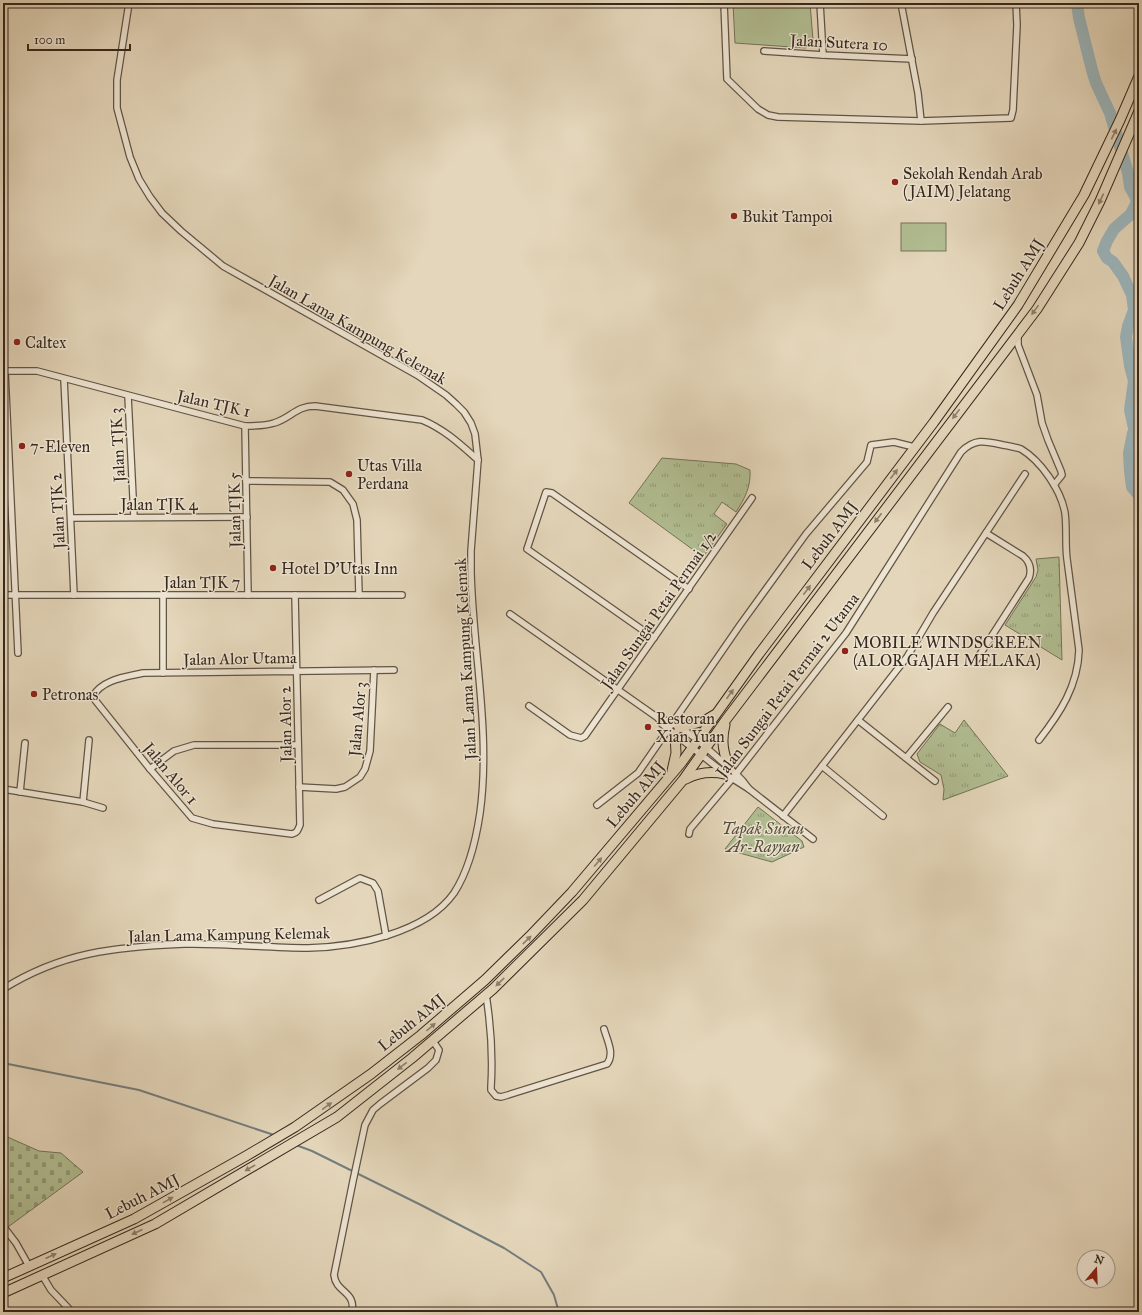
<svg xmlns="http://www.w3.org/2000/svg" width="1142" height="1315" font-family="'IM FELL Great Primer',serif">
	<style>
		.grass { fill: url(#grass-tufts); stroke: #747358 }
		.cemetery { fill: url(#cemetery-stones); stroke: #747358 }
		.garden { fill: #b1be92; stroke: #747358 }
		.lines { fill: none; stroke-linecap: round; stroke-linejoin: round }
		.stream { stroke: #747d7c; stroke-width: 2 }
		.river { stroke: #9cb6bc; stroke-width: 12 }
		.minor-casing { stroke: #625444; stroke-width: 8 }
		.trunk-casing { stroke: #37281d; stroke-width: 11 }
		.minor { stroke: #ede4d2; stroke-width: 5.5 }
		.trunk { stroke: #e4d6ba; stroke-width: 9 }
		.oneway { fill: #8e7f6c }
		.poi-dot { fill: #8f2418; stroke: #ede4d2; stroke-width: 1.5 }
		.labels { text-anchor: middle; stroke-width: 3; stroke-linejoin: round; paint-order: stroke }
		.street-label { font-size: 16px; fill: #37281d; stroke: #ede4d2 }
		.poi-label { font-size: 16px; fill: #37281d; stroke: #ede4d2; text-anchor: start }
		.park-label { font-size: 16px; font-style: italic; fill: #564e3a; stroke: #ede4d2 }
	</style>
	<defs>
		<pattern id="grass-tufts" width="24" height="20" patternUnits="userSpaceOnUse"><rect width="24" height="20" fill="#b1be92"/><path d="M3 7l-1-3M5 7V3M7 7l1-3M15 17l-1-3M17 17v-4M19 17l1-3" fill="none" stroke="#919a77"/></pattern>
		<pattern id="cemetery-stones" width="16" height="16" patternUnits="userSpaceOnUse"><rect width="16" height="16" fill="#b1be92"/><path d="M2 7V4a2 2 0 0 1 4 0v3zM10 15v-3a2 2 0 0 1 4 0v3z" fill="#919a77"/></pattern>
	</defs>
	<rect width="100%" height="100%" fill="#e4d6ba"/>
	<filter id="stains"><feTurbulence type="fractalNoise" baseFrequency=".005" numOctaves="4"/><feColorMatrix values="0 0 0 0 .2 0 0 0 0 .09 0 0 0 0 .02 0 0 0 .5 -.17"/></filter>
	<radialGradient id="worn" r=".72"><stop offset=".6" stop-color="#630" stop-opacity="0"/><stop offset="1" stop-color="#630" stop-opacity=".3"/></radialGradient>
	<g class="grass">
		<path d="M662 458 736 464 750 470C751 487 745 498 736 512L722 502 714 514 727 524 703 557 629 503Z"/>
		<polygon points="1059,557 1062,660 1005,625 1036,577 1038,570 1036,559"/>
		<polygon points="964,720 1008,776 943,800 944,789 941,775 920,762 917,754 940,724 955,733"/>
		<polygon points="758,807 802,841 804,847 772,862 725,849"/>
	</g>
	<polygon class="cemetery" points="3,1135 39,1151 61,1153 83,1172 8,1227 3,1223"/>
	<g class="garden">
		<polygon points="733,3 810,3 813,40 806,48 735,43"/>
		<rect x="901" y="223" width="45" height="28"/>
	</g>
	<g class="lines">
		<g class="stream">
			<polyline points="3,1063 139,1090 274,1135"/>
			<polyline points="296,1145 312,1151 421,1205 504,1248 541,1272 554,1295 558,1309 562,1312"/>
		</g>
		<g class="river">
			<polyline points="1077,3 1079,18 1092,70 1096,83 1110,113 1128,173 1130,187 1135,196 1137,202 1131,214 1114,229 1107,241 1103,251 1107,258 1113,262 1123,276 1132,295 1134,310 1128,326 1126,337 1130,366 1134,381 1130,410 1139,451"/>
			<polyline points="1133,433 1129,453 1130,471 1132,487 1139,495"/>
		</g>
		<g class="minor-casing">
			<g id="minor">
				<polyline points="724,3 727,79 758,109 768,115 778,117 921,121 1011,118 1013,110 1017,25 1016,3"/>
				<polyline points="820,3 823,55"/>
				<polyline points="901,3 918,93 921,121"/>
				<polyline points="764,51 823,55 912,59"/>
				<polyline points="1018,336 1018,345 1037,395 1042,423 1048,440 1061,471 1062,475 1054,485"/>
				<path d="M3 371H37L245 426C255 426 265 426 274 423 291 418 296 406 315 406L422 420C444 429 460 444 478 460"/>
				<polyline points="5,371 18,653"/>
				<polyline points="64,379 74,595"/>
				<polyline points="128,396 134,517"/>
				<polyline points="245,426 248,595"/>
				<polyline points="246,481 330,482 343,490 353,504 357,520 359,595"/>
				<polyline points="71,518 247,517"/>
				<polyline points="3,595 402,595"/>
				<polyline points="163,595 163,673"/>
				<path d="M295 595C297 672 298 748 300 825 298 830 297 833 292 834L213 824 192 818 150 769 95 700 93 696C103 679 126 677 143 673L394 670"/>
				<path d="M510 614 658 718C685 725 706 748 727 766"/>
				<polyline points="654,638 527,549 546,492 552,493 689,589"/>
				<path d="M977 659 1029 578C1032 569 1030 562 1023 556L986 533"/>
				<polyline points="529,706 570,735 581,738 585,736 752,498"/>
				<polyline points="658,718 662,724 723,772"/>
				<polyline points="858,720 935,781"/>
				<polyline points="906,758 948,707"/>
				<polyline points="822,766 883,816"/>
				<polyline points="150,769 174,751 194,745 298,745"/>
				<polyline points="734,772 742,780 749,789"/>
				<polyline points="730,777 749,789 813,839"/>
				<polyline points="299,787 336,789 345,787 360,777 365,769 370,751 374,670"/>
				<polyline points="3,789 83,802 103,808"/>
				<polyline points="20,792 25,743"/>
				<polyline points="83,802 89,740"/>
				<polyline points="597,805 638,773 740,625 806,534 867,462 871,445 894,442 914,447"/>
				<polyline points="783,816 907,657 933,613 1025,474"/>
				<path d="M689 834 690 829 732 779 846 633 961 452C975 438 985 441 1003 445 1009 446 1015 447 1021 449 1041 461 1061 490 1065 513 1067 528 1065 544 1067 559 1071 589 1075 620 1079 650 1078 686 1060 713 1039 740"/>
				<polyline points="319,900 360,878 373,883 378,891 386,936"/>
				<path d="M3 989C62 952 115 947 184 944 225 943 267 948 308 948 355 947 426 933 454 893 469 870 476 840 480 813 491 733 473 652 471 572V551L478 460 475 434 471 423 464 412 456 404 446 395 417 375 223 266 181 231 162 213 150 197 139 179 130 157 117 108V80L129 3"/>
				<path d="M486 995C491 1026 493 1055 491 1087V1090L496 1096 501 1097 508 1095 607 1064C615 1054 607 1040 604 1029"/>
				<polyline points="3,1226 16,1243 29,1266"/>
				<polyline points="42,1275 51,1290 72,1312"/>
				<path d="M352 1312C356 1291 336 1293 334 1275L353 1181 365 1125 373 1110 380 1104 428 1068 436 1060 439 1050 433 1041"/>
			</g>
		</g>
		<g class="trunk-casing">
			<g id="trunk">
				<path d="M725 725C721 741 723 753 730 769"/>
				<polyline points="679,728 704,721 714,715"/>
				<polyline points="672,771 676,753 675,734"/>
				<path d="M686 779C699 772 711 771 725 774"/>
				<polyline points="3,1278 134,1219 246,1156 295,1127 371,1074 421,1035 485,980 530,936 572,892 682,762 759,654 934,422 1018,305 1084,195 1120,120 1139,76"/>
				<polyline points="3,1293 155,1224 337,1117 412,1058 493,989 583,900 683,780 725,721 1037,309 1079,243 1100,201 1139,111"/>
			</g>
		</g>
		<use href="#minor" class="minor"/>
		<use href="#trunk" class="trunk"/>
	</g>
	<defs><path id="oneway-solid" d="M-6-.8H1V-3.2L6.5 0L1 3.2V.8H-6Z"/></defs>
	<g class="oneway">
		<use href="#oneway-solid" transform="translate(1114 134) rotate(-64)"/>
		<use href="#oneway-solid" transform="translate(1101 199) rotate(115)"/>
		<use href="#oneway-solid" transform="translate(1035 310) rotate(126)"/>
		<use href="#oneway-solid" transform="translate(956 414) rotate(127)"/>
		<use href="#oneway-solid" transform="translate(894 474) rotate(-53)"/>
		<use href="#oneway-solid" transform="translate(878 518) rotate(127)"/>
		<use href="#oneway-solid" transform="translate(807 590) rotate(-53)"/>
		<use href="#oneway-solid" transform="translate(730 694) rotate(-54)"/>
		<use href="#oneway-solid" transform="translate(598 862) rotate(-50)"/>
		<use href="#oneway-solid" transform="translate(527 940) rotate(-44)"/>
		<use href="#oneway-solid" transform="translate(500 982) rotate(136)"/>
		<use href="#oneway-solid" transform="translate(431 1027) rotate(-41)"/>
		<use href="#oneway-solid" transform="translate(402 1066) rotate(142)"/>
		<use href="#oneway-solid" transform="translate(327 1106) rotate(-36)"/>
		<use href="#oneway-solid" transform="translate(250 1168) rotate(150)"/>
		<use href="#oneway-solid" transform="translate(168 1200) rotate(-29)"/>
		<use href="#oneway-solid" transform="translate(137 1232) rotate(156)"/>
		<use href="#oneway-solid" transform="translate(51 1256) rotate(-24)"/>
	</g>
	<g class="poi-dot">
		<circle cx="895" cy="182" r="4"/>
		<circle cx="734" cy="216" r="4"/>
		<circle cx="17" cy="342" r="4"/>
		<circle cx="22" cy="446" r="4"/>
		<circle cx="349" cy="474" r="4"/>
		<circle cx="273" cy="568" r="4"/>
		<circle cx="845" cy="651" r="4"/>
		<circle cx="34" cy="694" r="4"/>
		<circle cx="648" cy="727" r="4"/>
	</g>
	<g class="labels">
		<g class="street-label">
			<text transform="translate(839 42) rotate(3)" y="6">Jalan Sutera 10</text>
			<text transform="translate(1018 274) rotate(-58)" y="6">Lebuh AMJ</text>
			<text transform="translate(358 329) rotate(30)" y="6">Jalan Lama Kampung Kelemak</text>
			<text transform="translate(214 403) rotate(13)" y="6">Jalan TJK 1</text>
			<text transform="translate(117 445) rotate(-93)" y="6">Jalan TJK 3</text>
			<text x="159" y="510">Jalan TJK 4</text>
			<text transform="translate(234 510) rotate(-91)" y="6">Jalan TJK 5</text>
			<text transform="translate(57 511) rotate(-93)" y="6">Jalan TJK 2</text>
			<text transform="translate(829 535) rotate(-53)" y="6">Lebuh AMJ</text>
			<text x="202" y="588">Jalan TJK 7</text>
			<text transform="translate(658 610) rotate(-55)" y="6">Jalan Sungai Petai Permai 1/2</text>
			<text transform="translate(240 658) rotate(-1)" y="6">Jalan Alor Utama</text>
			<text transform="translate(465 659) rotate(-93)" y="6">Jalan Lama Kampung Kelemak</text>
			<text transform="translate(787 685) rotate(-53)" y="6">Jalan Sungai Petai Permai 2 Utama</text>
			<text transform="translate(357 719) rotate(-85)" y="6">Jalan Alor 3</text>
			<text transform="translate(285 724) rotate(-91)" y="6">Jalan Alor 2</text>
			<text transform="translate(171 773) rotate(50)" y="6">Jalan Alor 1</text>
			<text transform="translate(635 794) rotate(-50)" y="6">Lebuh AMJ</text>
			<text transform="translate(229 934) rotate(-1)" y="6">Jalan Lama Kampung Kelemak</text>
			<text transform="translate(411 1022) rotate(-39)" y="6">Lebuh AMJ</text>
			<text transform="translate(142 1196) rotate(-27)" y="6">Lebuh AMJ</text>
		</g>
		<g class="poi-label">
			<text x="903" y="179">Sekolah Rendah Arab<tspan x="903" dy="18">(JAIM) Jelatang</tspan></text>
			<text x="742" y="222">Bukit Tampoi</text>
			<text x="25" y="348">Caltex</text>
			<text x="30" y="452">7-Eleven</text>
			<text x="357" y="471">Utas Villa<tspan x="357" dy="18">Perdana</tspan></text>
			<text x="281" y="574">Hotel D'Utas Inn</text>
			<text x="853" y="648">MOBILE WINDSCREEN<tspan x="853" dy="18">(ALOR GAJAH MELAKA)</tspan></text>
			<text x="42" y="700">Petronas</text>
			<text x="656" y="724">Restoran<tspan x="656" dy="18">Xian Yuan</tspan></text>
		</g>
		<g class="park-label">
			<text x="763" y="834">Tapak Surau<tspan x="763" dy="18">Ar-Rayyan</tspan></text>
		</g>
	</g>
	<rect width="1142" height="1315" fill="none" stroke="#e4d6ba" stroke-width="16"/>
	<rect x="4" y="4" width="1134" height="1307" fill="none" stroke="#37281d" stroke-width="2"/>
	<rect x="8" y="8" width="1126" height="1299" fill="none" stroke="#37281d"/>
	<g transform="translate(1096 1269) rotate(19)"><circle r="19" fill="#ede4d2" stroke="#a4998a"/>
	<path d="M0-3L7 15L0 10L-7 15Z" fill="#8f2418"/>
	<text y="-6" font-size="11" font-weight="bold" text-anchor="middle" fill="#37281d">N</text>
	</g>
	<path d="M28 44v6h102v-6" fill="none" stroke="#37281d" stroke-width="2"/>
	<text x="34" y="44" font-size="12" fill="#37281d" stroke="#ede4d2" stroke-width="3" paint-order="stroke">100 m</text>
	<rect width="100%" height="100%" filter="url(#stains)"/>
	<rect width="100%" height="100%" fill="url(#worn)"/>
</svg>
